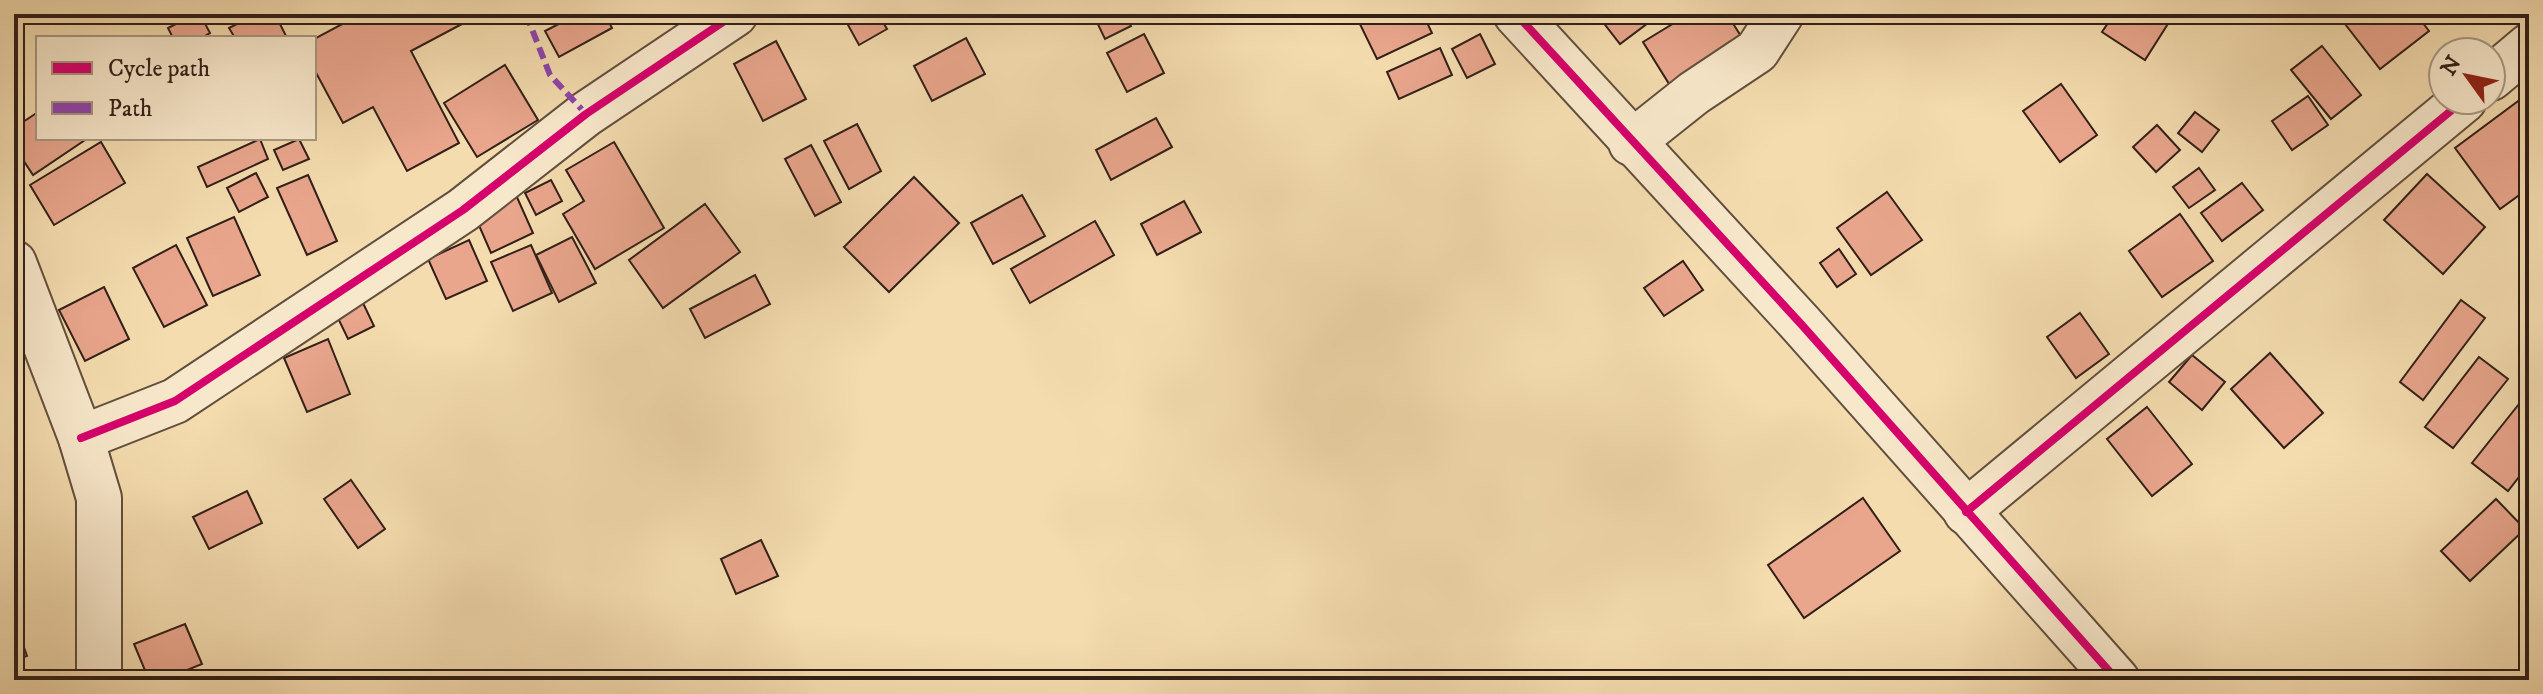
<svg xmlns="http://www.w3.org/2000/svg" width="2543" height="694" font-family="'IM FELL DW Pica',serif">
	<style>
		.building { fill: #e9a68d; stroke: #311f18; stroke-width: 2 }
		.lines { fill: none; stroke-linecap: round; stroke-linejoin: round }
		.minor-casing { stroke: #624e3e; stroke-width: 48 }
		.minor { stroke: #f8e8cb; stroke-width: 44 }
		.quiet { stroke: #8e44ad; stroke-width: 6; stroke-dasharray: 12 6; stroke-linecap: butt }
		.cycleway-casing { stroke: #f8e8cb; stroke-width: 13 }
		.cycleway { stroke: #d6006c; stroke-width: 8 }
	</style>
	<rect width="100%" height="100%" fill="#f4dcaf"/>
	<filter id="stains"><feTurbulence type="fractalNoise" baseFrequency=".0025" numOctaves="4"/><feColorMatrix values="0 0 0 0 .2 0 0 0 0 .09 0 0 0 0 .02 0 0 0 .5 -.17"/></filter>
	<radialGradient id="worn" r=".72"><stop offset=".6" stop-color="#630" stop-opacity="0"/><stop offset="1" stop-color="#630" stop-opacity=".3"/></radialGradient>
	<g class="building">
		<polygon points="195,14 200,14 210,33 201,38 173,38 168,28"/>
		<polygon points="257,14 275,14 287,38 235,38 229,28"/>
		<polygon points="361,14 477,16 411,51 459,143 407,171 373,107 343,123 314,69 314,39"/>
		<polygon points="578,14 605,14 612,28 559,57 545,31"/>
		<polygon points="842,14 878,14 887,29 859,45"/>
		<polygon points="1093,14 1124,14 1131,26 1105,39"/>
		<polygon points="1355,14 1423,14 1432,33 1377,59"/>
		<polygon points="1603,14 1660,14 1620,44 1599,17"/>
		<polygon points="1689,14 1727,14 1744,41 1671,87 1643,42"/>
		<polygon points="2114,14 2164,14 2171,19 2145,60 2102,32"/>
		<polygon points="2357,14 2416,14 2429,31 2380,69 2345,24"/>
		<polygon points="1144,34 1164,73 1127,92 1107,53"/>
		<polygon points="1480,34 1495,64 1467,78 1452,49"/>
		<polygon points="966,38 985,74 932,101 914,66"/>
		<polygon points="776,41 806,99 763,121 734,64"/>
		<polygon points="2322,46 2361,95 2331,119 2291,70"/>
		<polygon points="1440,48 1452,75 1399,99 1387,72"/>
		<polygon points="505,65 538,120 477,157 444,103"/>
		<polygon points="2061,84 2097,135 2060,162 2023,111"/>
		<polygon points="2529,93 2529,188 2500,209 2455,148"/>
		<polygon points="2308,96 2328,125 2292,150 2272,121"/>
		<polygon points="38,112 38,138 88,138 33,175 14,146 14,128"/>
		<polygon points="2195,112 2219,130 2202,152 2178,133"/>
		<polygon points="1156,118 1172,147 1111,180 1096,150"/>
		<polygon points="857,124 881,171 849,189 824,141"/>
		<polygon points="2157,125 2180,150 2156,172 2133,147"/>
		<polygon points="260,139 268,159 207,187 198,167"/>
		<polygon points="299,139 309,159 283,170 274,150"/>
		<polygon points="101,142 125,183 54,225 30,185"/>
		<polygon points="614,142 664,228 595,269 563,214 584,201 566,170"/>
		<polygon points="811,145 841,202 815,216 785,159"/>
		<polygon points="2199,168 2215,190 2189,208 2173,187"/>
		<polygon points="256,173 268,197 239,212 227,188"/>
		<polygon points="2427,174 2485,227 2443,274 2384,220"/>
		<polygon points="308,175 337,241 307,255 277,188"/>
		<polygon points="914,177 959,223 889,292 844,247"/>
		<polygon points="551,180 562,201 536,215 525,193"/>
		<polygon points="2242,183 2263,210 2222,241 2201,213"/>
		<polygon points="1887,192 1922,240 1871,275 1837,228"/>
		<polygon points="516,195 533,233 491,253 474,214"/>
		<polygon points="1022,195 1045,236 993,264 971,223"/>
		<polygon points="1184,201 1201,232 1157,255 1141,224"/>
		<polygon points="705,204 740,252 663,308 629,260"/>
		<polygon points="2180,214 2213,261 2162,297 2129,251"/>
		<polygon points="234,217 260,275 213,296 187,238"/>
		<polygon points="1095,221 1114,255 1030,303 1011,269"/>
		<polygon points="572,237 596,283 559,302 536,255"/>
		<polygon points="469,240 487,281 446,299 428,259"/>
		<polygon points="176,245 207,305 164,327 133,268"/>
		<polygon points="531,245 552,293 513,311 491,262"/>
		<polygon points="1839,249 1856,274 1837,287 1820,263"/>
		<polygon points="1683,261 1703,290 1664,316 1644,288"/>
		<polygon points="755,275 770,304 705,338 690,309"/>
		<polygon points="104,287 129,339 85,361 59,310"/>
		<polygon points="2461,300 2485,318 2423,400 2400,382"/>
		<polygon points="363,303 374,326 348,339 337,316"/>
		<polygon points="2080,313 2109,354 2076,378 2047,337"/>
		<polygon points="328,339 350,394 307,412 284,358"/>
		<polygon points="2270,353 2323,413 2284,448 2231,389"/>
		<polygon points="2192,355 2225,382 2202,410 2169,382"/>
		<polygon points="2479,357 2508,379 2453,448 2425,427"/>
		<polygon points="2527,394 2529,464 2508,491 2472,463"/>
		<polygon points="2147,407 2192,464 2152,496 2107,439"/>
		<polygon points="351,480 385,529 358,548 324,499"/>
		<polygon points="247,491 262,523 209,549 193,517"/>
		<polygon points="1863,498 1900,551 1804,618 1768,565"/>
		<polygon points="2496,499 2525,529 2470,581 2441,551"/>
		<polygon points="761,540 778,576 736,594 721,559"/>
		<polygon points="14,619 27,656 14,661"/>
		<polygon points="185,624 202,664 163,680 149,680 134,644"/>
	</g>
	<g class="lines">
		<g class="minor-casing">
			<g id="minor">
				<polyline points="1516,14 1801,324 2117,680"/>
				<polyline points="2491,78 2529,46"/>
				<polyline points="1631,143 1694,93 1757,51 1781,14"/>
				<polyline points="14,263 81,438 99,498 99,680"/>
				<polyline points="81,438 175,401 463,210 586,114 735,14"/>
				<polyline points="1966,512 2464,100"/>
			</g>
		</g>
		<use href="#minor" class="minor"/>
		<polyline class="quiet" points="526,14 550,75 586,114"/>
		<g class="cycleway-casing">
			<g id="cycleway">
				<polyline points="1516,14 1801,324 2117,680"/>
				<polyline points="81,438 175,401 463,210 586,114 735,14"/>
				<polyline points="1966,512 2464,100"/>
			</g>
		</g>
		<use href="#cycleway" class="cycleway"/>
	</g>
	<rect width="2543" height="694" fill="none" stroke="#f4dcaf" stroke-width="48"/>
	<rect x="16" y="16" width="2511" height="662" fill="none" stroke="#311f18" stroke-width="4"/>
	<rect x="24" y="24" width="2495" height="646" fill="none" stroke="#311f18" stroke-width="2"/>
	<rect x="36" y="36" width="280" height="104" fill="#f8e8cb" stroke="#a89883" stroke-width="2"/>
	<rect x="52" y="62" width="40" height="12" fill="#d6006c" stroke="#a89883" stroke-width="2"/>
	<text x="108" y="76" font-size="24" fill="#311f18">Cycle path</text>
	<rect x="52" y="102" width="40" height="12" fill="#8e44ad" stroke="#a89883" stroke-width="2"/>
	<text x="108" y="116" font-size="24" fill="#311f18">Path</text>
	<g transform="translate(2467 76) rotate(303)"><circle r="38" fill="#f8e8cb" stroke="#a89883" stroke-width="2"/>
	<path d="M0-6L14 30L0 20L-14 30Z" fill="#8f2418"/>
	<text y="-12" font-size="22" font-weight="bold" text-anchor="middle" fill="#311f18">N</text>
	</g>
	<rect width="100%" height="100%" filter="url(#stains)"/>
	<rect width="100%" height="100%" fill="url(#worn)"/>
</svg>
